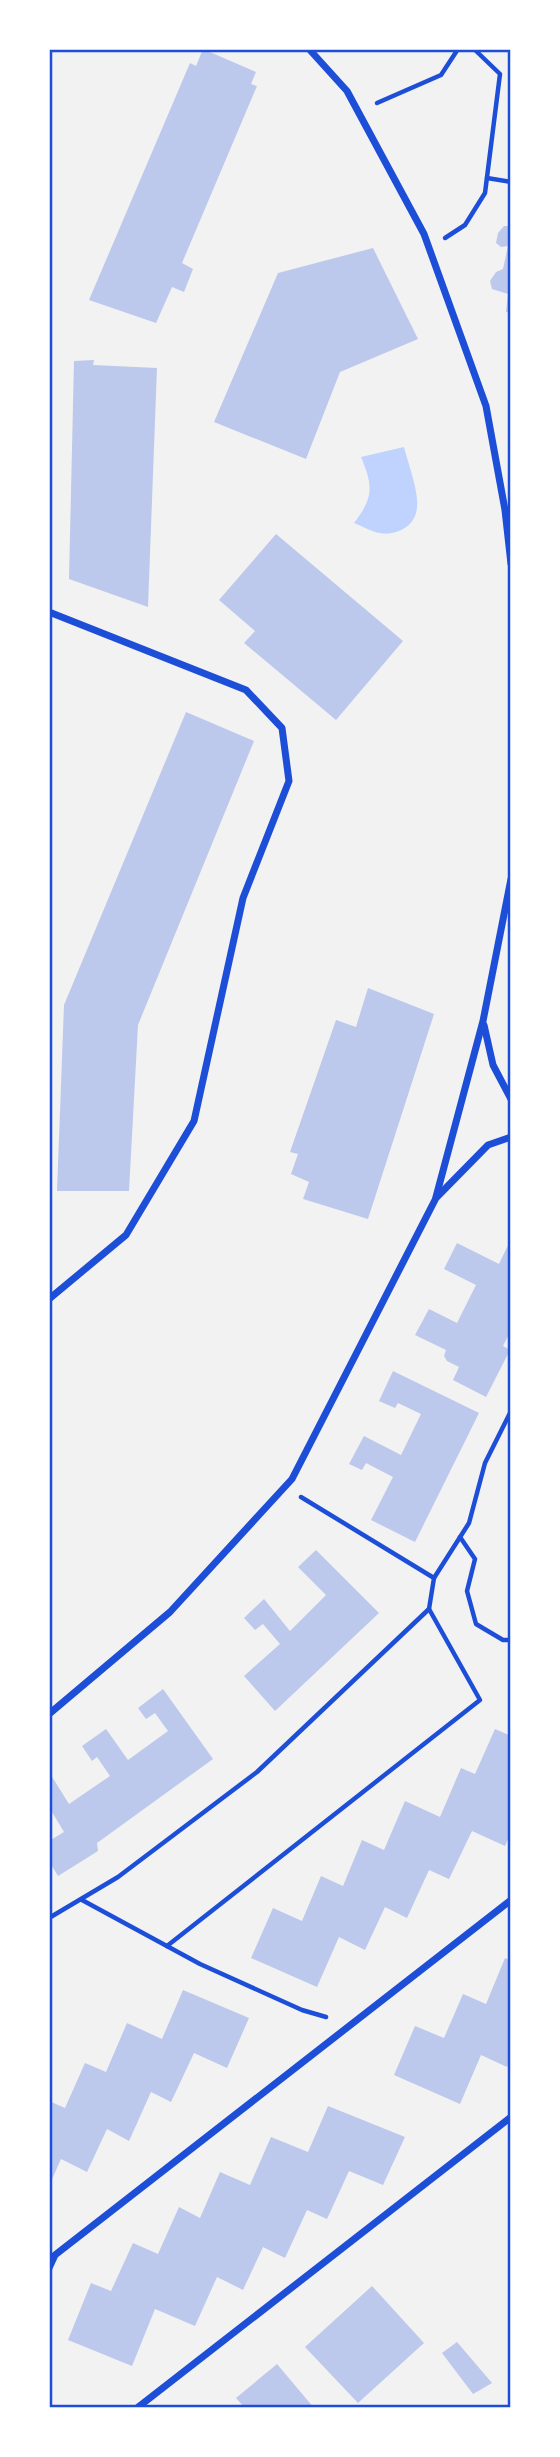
<svg xmlns="http://www.w3.org/2000/svg" width="560" height="2457" font-family="'Fira Sans',sans-serif">
	<style>
		.water { fill: #bfd3fe }
		.building { fill: #bdc9ec }
		.lines { fill: none; stroke-linecap: round; stroke-linejoin: round }
		.path { stroke: #1d4ed8; stroke-width: 4.5 }
		.minor { stroke: #1d4ed8; stroke-width: 7 }
		.neatline { fill: none; stroke: #1d4ed8; stroke-width: 2.5 }
	</style>
	<rect width="100%" height="100%" fill="#f2f2f2"/>
	<path class="water" d="M404 447C408 463 419 492 417 507 416 526 397 536 380 533 372 532 362 526 354 523 374 497 373 486 361 457Z"/>
	<g class="building">
		<polygon points="203,49 256,72 251,84 257,86 182,263 193,269 184,292 172,287 156,323 89,300 190,63 196,66"/>
		<polygon points="504,226 511,226 511,313 506,312 508,294 492,289 490,281 496,272 503,269 508,246 501,247 496,243 498,233"/>
		<polygon points="373,248 418,339 340,372 306,459 214,422 278,273"/>
		<polygon points="94,360 93,365 157,368 148,607 69,579 74,361"/>
		<polygon points="276,534 403,641 336,720 244,643 255,631 219,600"/>
		<polygon points="186,712 254,741 138,1025 129,1191 57,1191 64,1005"/>
		<polygon points="368,988 434,1014 368,1219 303,1199 309,1182 291,1174 298,1154 290,1152 336,1020 356,1027"/>
		<polygon points="511,1239 511,1330 503,1346 510,1350 486,1397 453,1380 459,1367 447,1361 444,1356 446,1350 415,1335 429,1309 457,1323 476,1285 444,1269 457,1243 499,1264"/>
		<polygon points="393,1371 479,1413 415,1542 371,1520 393,1477 366,1463 362,1470 349,1464 364,1436 401,1455 421,1414 398,1403 395,1408 379,1401"/>
		<polygon points="316,1550 379,1613 275,1711 244,1676 280,1644 263,1624 255,1630 244,1618 264,1599 290,1631 326,1595 298,1567"/>
		<polygon points="163,1689 213,1759 97,1843 98,1851 58,1876 49,1861 49,1841 64,1832 49,1807 49,1772 69,1804 110,1776 97,1757 92,1761 82,1746 106,1729 128,1760 168,1731 155,1713 146,1719 138,1708"/>
		<polygon points="495,1729 511,1736 511,1833 505,1846 472,1831 449,1879 429,1870 407,1918 385,1907 365,1950 339,1937 317,1987 251,1958 273,1908 302,1921 321,1876 343,1886 362,1840 384,1850 405,1801 440,1817 461,1768 475,1774"/>
		<polygon points="505,1958 511,1961 511,2059 507,2067 481,2055 460,2104 394,2075 415,2026 444,2038 463,1994 486,2004"/>
		<polygon points="183,1990 249,2018 227,2068 194,2053 171,2102 151,2092 129,2141 107,2129 87,2172 61,2159 49,2186 49,2101 65,2108 85,2063 106,2072 127,2023 162,2039"/>
		<polygon points="328,2106 405,2137 383,2185 349,2171 327,2219 307,2210 285,2258 263,2247 243,2290 217,2277 195,2326 155,2309 132,2366 68,2340 91,2283 111,2291 133,2243 158,2254 179,2207 200,2218 220,2172 250,2185 271,2137 308,2152"/>
		<polygon points="372,2286 424,2343 358,2403 305,2347"/>
		<polygon points="457,2342 492,2383 473,2394 442,2353"/>
		<polygon points="277,2364 314,2408 245,2408 236,2398"/>
	</g>
	<g class="lines">
		<g class="path">
			<polyline points="377,103 441,75 458,49"/>
			<polyline points="487,178 511,182"/>
			<polyline points="445,238 465,225 485,193 500,74 474,49"/>
			<polyline points="460,1537 475,1559 467,1591 476,1624 503,1640 511,1640"/>
			<polyline points="434,1578 469,1523 485,1463 511,1411"/>
			<polyline points="82,1900 200,1964 302,2010 326,2017"/>
			<polyline points="49,1918 118,1877 257,1772 429,1609 434,1578 301,1497"/>
			<polyline points="167,1946 480,1700 429,1609"/>
		</g>
		<g class="minor">
			<polyline points="309,49 347,91 424,234 486,406 505,510 511,564"/>
			<polyline points="49,612 246,690 282,728 289,781 243,898 194,1121 126,1235 49,1299"/>
			<polyline points="484,1025 493,1065 511,1099"/>
			<polyline points="436,1197 483,1021 511,879"/>
			<polyline points="49,1714 170,1612 292,1479 436,1198 488,1145 511,1137"/>
			<polyline points="49,2268 55,2255 511,1900"/>
			<polyline points="137,2408 511,2117"/>
		</g>
	</g>
	<rect width="560" height="2457" fill="none" stroke="#ffffff" stroke-width="102"/>
	<rect x="51" y="51" width="458" height="2355" class="neatline"/>
</svg>
